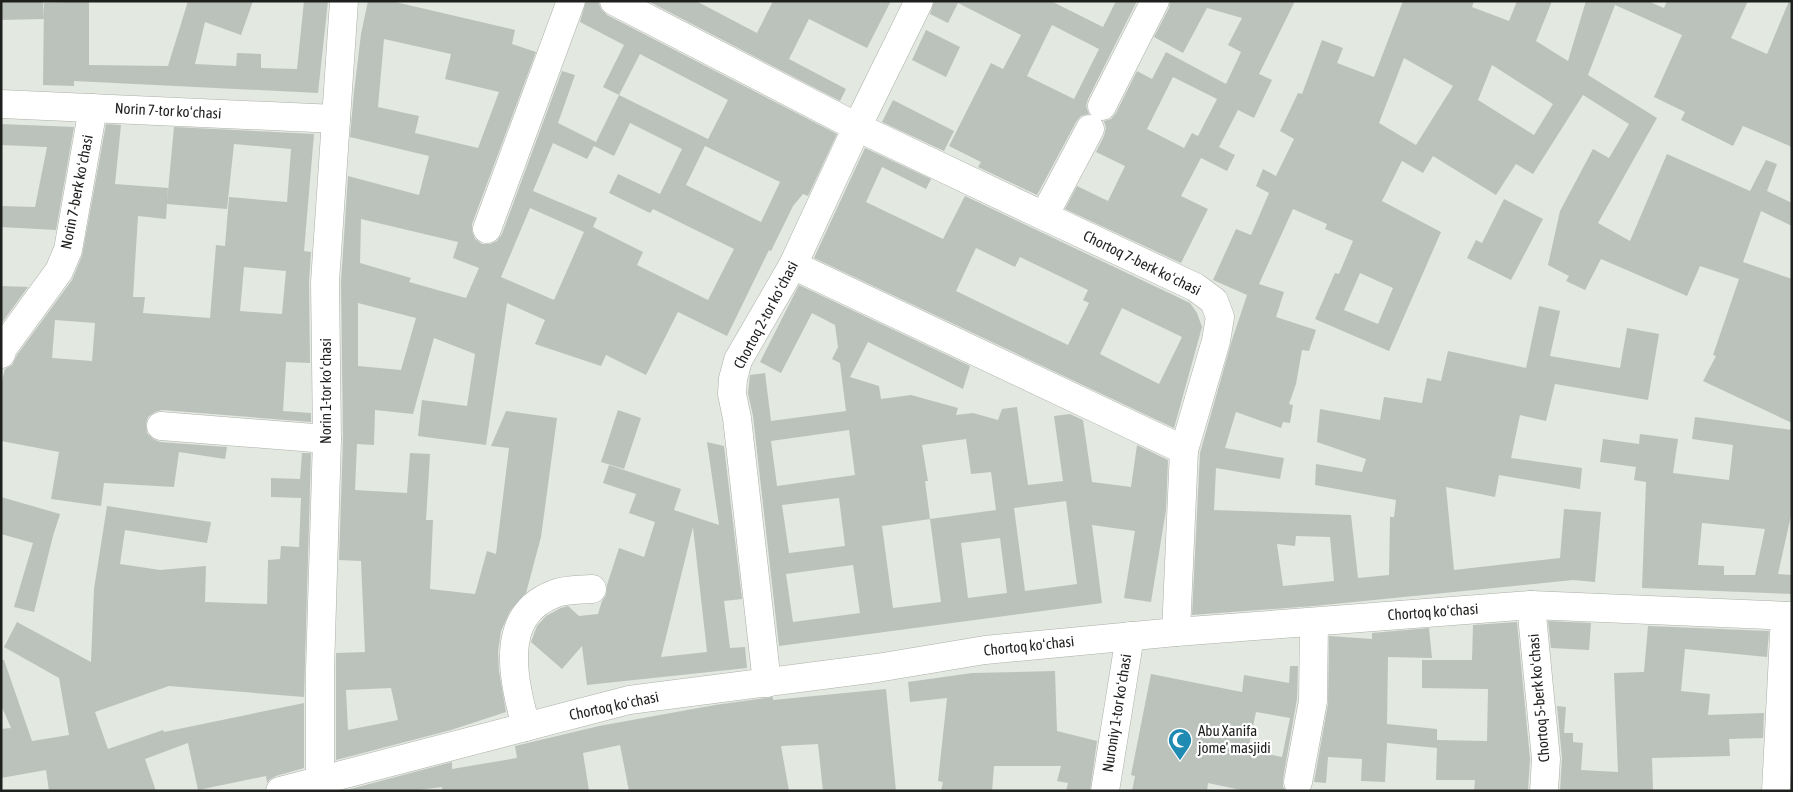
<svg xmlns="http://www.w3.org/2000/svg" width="1793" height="792" font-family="'Asap Condensed',sans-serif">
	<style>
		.building { fill: #bbc2bc; fill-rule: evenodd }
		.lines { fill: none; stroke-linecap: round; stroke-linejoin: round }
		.minor-casing { stroke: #abb0a9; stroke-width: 29 }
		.major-casing { stroke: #abb0a9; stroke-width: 29 }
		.minor { stroke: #fff; stroke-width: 28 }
		.major { stroke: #fff; stroke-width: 28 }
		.labels { text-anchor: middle; stroke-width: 4.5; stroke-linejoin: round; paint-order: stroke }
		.street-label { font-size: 15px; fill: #1e201d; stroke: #fff }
		.poi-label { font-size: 15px; fill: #1e201d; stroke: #fff; text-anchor: start }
	</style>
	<rect width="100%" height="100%" fill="#e3e8e0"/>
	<g class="building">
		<polygon points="1,1 43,1 44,19 1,20"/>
		<polygon points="89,1 89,65 168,66 188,1 253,1 241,35 205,22 195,64 236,66 237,53 261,54 261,68 297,69 304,1 328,1 318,93 74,81 74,86 43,85 44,3"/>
		<path d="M368 1H391L515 30 512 44 536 52 472 224V231L475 239 482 244H490L497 241 502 234 562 71 575 75 558 123 596 142 619 95 603 87 624 45 580 22 586 1H598L601 9 607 15 837 134 808 196 803 194 793 206 771 251 769 250 727 336 678 312 646 375 606 355 601 366 535 344 545 320 507 303 486 445 418 436 422 400 467 406 475 354 434 338 413 414 375 410 374 445 357 444 355 490 407 493 410 453 430 454 426 520H433L430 589 475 594 487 551 496 554 509 448 491 446 506 411 557 418 541 537 526 593 510 611 501 631 498 652 499 671 506 712 451 730 336 760V653L365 652 361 561 339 560 343 439 341 282 348 176 419 195 429 156 350 137 354 92 361 34ZM384 39 451 54 445 79 499 92 478 148 415 133 419 116 378 107ZM640 54 728 100 707 141 708 139 619 95ZM630 123 682 149 660 194 618 174 609 193 650 213 653 209 734 249 708 300 637 265 643 252 593 227 597 218 533 191 553 143 587 159 594 146 614 156ZM705 146 780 182 761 222 686 185ZM530 208 584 232 554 300 501 277ZM361 219 458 242 453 258 479 268 466 298 409 282 411 278 360 263ZM358 303 416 318 401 370 358 366ZM391 688 398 720 348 730 346 690Z"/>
		<polygon points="648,1 696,1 757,33 773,1 891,1 867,48 809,19 789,59 846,89 840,101"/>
		<path d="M934 1H1051L1103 27 1116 1H1137L1088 99 1086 106 1089 114 1081 116 1076 122 1037 195 978 167 981 162 949 146 991 63 1003 69 1021 35 958 3 948 23 930 14ZM1052 25 1099 49 1074 99 1027 76Z"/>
		<path d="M1170 1H1295L1259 74 1272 80 1254 118 1238 110 1219 147 1235 155 1227 171 1201 158 1181 196 1208 209 1181 263 1065 209 1077 186 1108 201 1125 166 1096 152 1104 136 1106 128 1104 121 1111 119 1116 113 1137 71 1152 79 1166 52 1226 84 1241 52 1228 45 1242 18 1207 8 1183 53 1154 37 1169 8ZM1173 77 1217 99 1198 136 1192 133 1184 148 1147 129Z"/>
		<path d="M1403 1H1474L1472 7 1509 21 1517 1H1552L1536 41 1568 61 1586 1H1648L1664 8 1667 1H1748L1731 38 1767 54 1789 1H1792V147L1743 126 1733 146 1681 120 1685 112 1654 97 1682 35 1615 5 1588 75 1657 118 1598 223 1630 241 1667 154 1750 191 1766 160 1777 164 1767 191 1792 203V226L1761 211 1743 262 1792 279V423L1703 381 1716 356 1713 355 1739 279 1700 266 1687 296 1601 259 1585 290 1566 281 1569 276 1548 265 1560 211 1593 149 1609 158 1629 124 1583 95 1533 174 1516 164 1496 195 1433 156 1423 173 1402 161 1382 201 1441 232 1389 351 1315 319 1335 273 1339 274 1353 241 1325 229 1327 224 1293 209 1259 284 1284 292 1276 317 1316 330 1309 351 1302 350 1296 384 1289 404 1293 405 1290 423 1283 422 1281 428 1236 412 1225 448 1284 458 1280 479 1216 468 1214 510 1351 515 1358 578 1389 575 1390 517H1394L1396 500 1315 485 1316 464 1362 472 1366 459 1317 442 1320 409 1380 420 1384 397 1422 403 1427 378 1441 381 1448 351 1526 368 1539 306 1560 311 1550 356 1620 368 1627 328 1659 334 1648 400 1555 384 1546 421 1520 415 1511 458 1582 468 1580 489 1499 475 1495 497 1446 487 1454 570 1560 558 1564 509 1601 512 1595 582 1573 580 1314 606 1192 615 1200 453 1232 340 1247 295 1213 280 1236 229 1251 235 1269 193 1256 186 1263 169 1276 176 1294 139 1280 131 1298 93 1302 94 1322 40 1343 48 1337 63 1374 77ZM1404 58 1453 86 1416 145 1379 123ZM1492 65 1553 104 1534 135 1478 100ZM1360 273 1393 288 1378 324 1344 310ZM1296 536 1330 537 1334 581 1283 586 1277 544 1295 546Z"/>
		<polygon points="926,30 960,47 946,77 912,60"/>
		<polygon points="893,100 954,131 944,151 882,122"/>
		<polygon points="1,124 74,127 56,230 1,227 1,206 35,207 47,147 1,145"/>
		<path d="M106 124 121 125 115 184 168 188 167 202 174 127 314 134 304 251 311 252 309 282 310 363 286 362 283 411 311 413V422L162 410 155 412 148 417 146 424 147 433 153 439 160 442 227 447 225 459 179 452 174 487 104 483 101 506 51 499 59 452 1 441V384L5 369 12 365 17 355 72 280 82 256ZM234 144 291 149 287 202 229 197 225 246 216 245 210 318 143 313 145 297H133L138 216 166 219 167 204 227 209ZM244 267 286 271 282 314 240 311ZM55 320 95 323 92 361 52 358Z"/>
		<path d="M865 148 931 179 926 189 882 167 866 202 943 239 965 196 1190 303 1197 313 1202 327 1174 428 814 258ZM976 248 1015 267 1020 257 1088 290 1083 300 1089 303 1068 345 956 291ZM1122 308 1182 337 1159 384 1100 354Z"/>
		<polygon points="1504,199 1543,219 1511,280 1467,258 1476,240 1482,243"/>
		<path d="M799 285 970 366 963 389 868 342 850 377 879 386 881 399 911 395 958 408 956 415 973 413 998 420 1002 409 1017 407 1028 485 1063 481 1054 416 1070 414 1083 420 1092 482 1131 487 1137 445 1168 460 1166 510 1151 602 1124 598 1135 531 1092 525 1102 603 779 646 753 416 748 393 750 375 765 373 771 421 846 411 840 363 832 359 838 347 835 325 812 313 781 373 760 362ZM849 430 855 475 777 486 771 441ZM966 439 971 474 991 472 996 510 930 519 925 481H928L922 445ZM839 498 845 546 789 553 782 505ZM1066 501 1077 584 1025 591 1014 508ZM930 519 941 602 893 608 882 526ZM1000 538 1007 593 968 598 961 543ZM853 565 860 613 793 622 786 574Z"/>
		<polygon points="1,286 28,287 1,324"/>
		<polygon points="618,410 641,418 624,469 601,462"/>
		<path d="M1695 417 1792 430V511L1778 574 1792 575V594L1642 588 1646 482 1634 480 1636 467 1600 462 1603 439 1639 444 1640 434 1678 439 1673 473 1729 480 1733 445 1692 439ZM1702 523 1765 529 1755 575H1724V566L1698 565Z"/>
		<path d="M707 442 724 446 742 599 724 601 730 648 745 647 747 668 587 685 582 646 562 669 531 642 537 626 546 616 561 608 568 606 579 616 598 614 602 601 606 595 607 585 619 548 644 557 655 522 629 513 636 494 603 483 609 465 681 489 674 510 719 525ZM693 527 707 652 661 657Z"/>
		<polygon points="302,453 311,453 304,697 169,686 95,712 108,749 163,730 164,732 304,703 304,768 276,776 269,780 267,783 266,776 198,790 188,743 145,759 156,791 49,791 46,770 1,778 1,729 11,728 1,705 1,660 4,660 32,741 69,735 59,678 4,647 17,622 91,662 94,589 107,506 211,522 207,543 125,530 120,564 160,570 206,566 205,602 267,604 268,560 280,559 281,546 299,547 301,498 271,497 271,478 300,479"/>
		<polygon points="1,497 60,514 53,536 34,612 14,607 33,543 1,534"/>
		<polygon points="1548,621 1591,623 1589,650 1551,648"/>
		<polygon points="1517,622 1530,759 1528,790 1474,791 1475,780 1436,780 1437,748 1387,743 1385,782 1361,781 1362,759 1328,757 1326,783 1314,782 1328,704 1329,636 1372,639 1372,633 1429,628 1432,658 1388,657 1387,724 1437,729 1437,740 1487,741 1488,689 1422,688 1422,660 1472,660 1473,625"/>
		<polygon points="1648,626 1769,631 1767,657 1685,649 1681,691 1710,694 1708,715 1764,713 1763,738 1729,739 1730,756 1652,758 1653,791 1560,791 1562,758 1557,706 1566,707 1564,733 1573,733 1573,742 1583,743 1581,770 1618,772 1614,673 1644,672"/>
		<path d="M1290 666H1298L1297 699 1283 779V787L1286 791H1246L1208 783 1207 791H1132L1135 776 1131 775 1151 674 1242 692 1244 675 1289 683ZM1256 712 1290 718 1282 757 1248 750Z"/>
		<polygon points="1055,671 1057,731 1097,741 1090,791 1066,791 1068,783 1057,781 1061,766 994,766 992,791 941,791 943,782 938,781 947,698 910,702 908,682 972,673"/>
		<polygon points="886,689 896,791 823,791 818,744 781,746 789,791 629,791 620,745 583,753 589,791 442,791 442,787 411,791 343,791 452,762 452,769 517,758 515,746 599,726 715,705 773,697 773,700"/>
	</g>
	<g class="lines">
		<g class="minor-casing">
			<g id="minor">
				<polyline points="614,1 857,127 1044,216"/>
				<polyline points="1,104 336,119"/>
				<polyline points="1102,106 1155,1"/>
				<polyline points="1090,129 1044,216 1195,287 1214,301 1220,317 1216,341 1184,450 1176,632"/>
				<polyline points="487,229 571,1"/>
				<polyline points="793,265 1184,450"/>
				<polyline points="1,354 3,348 59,271 68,250 93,108"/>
				<polyline points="161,426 327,439"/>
				<polyline points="1531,605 1546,759 1544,791"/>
				<polyline points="767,683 737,418 732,394 733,379 738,360 793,265 857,127 919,1"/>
				<path d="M526 727C514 681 497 616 554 594 565 589 580 590 592 589"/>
				<polyline points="320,781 320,670 327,439 325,282 344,1"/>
				<polyline points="1298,782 1313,701 1314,622"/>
				<polyline points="1105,791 1130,636"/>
				<polyline points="1776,791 1785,616"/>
			</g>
		</g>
		<g class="major-casing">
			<polyline id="major" points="280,791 629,700 877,668 985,650 1176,632 1531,605 1792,616"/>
		</g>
		<use href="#minor" class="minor"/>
		<use href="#major" class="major"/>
	</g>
	<defs>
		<g id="mosque-pin" transform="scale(1.25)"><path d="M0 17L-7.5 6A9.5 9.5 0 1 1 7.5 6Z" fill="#208bb2" stroke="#fff"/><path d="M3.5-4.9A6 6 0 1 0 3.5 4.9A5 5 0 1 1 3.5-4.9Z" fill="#fff"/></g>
	</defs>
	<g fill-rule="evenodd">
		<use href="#mosque-pin" x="1180" y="740"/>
	</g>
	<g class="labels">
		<g class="street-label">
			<text transform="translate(168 111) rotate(3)" y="5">Norin 7-tor koʻchasi</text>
			<text transform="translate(77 192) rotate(-79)" y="5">Norin 7-berk koʻchasi</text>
			<text transform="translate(1142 263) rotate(26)" y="5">Chortoq 7-berk koʻchasi</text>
			<text transform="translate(766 315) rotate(-62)" y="5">Chortoq 2-tor koʻchasi</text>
			<text transform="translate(326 391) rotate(-90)" y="5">Norin 1-tor koʻchasi</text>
			<text transform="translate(1433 612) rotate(-4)" y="5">Chortoq koʻchasi</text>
			<text transform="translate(1029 646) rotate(-6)" y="5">Chortoq koʻchasi</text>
			<text transform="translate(1539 698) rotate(-95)" y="5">Chortoq 5-berk koʻchasi</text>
			<text transform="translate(614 706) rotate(-12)" y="5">Chortoq koʻchasi</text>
			<text transform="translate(1117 713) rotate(-81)" y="5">Nuroniy 1-tor koʻchasi</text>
		</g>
		<g class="poi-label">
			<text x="1198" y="736">Abu Xanifa<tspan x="1198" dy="17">jome' masjidi</tspan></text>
		</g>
	</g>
	<rect width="1793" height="792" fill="none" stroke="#1e201d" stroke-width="5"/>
</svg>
